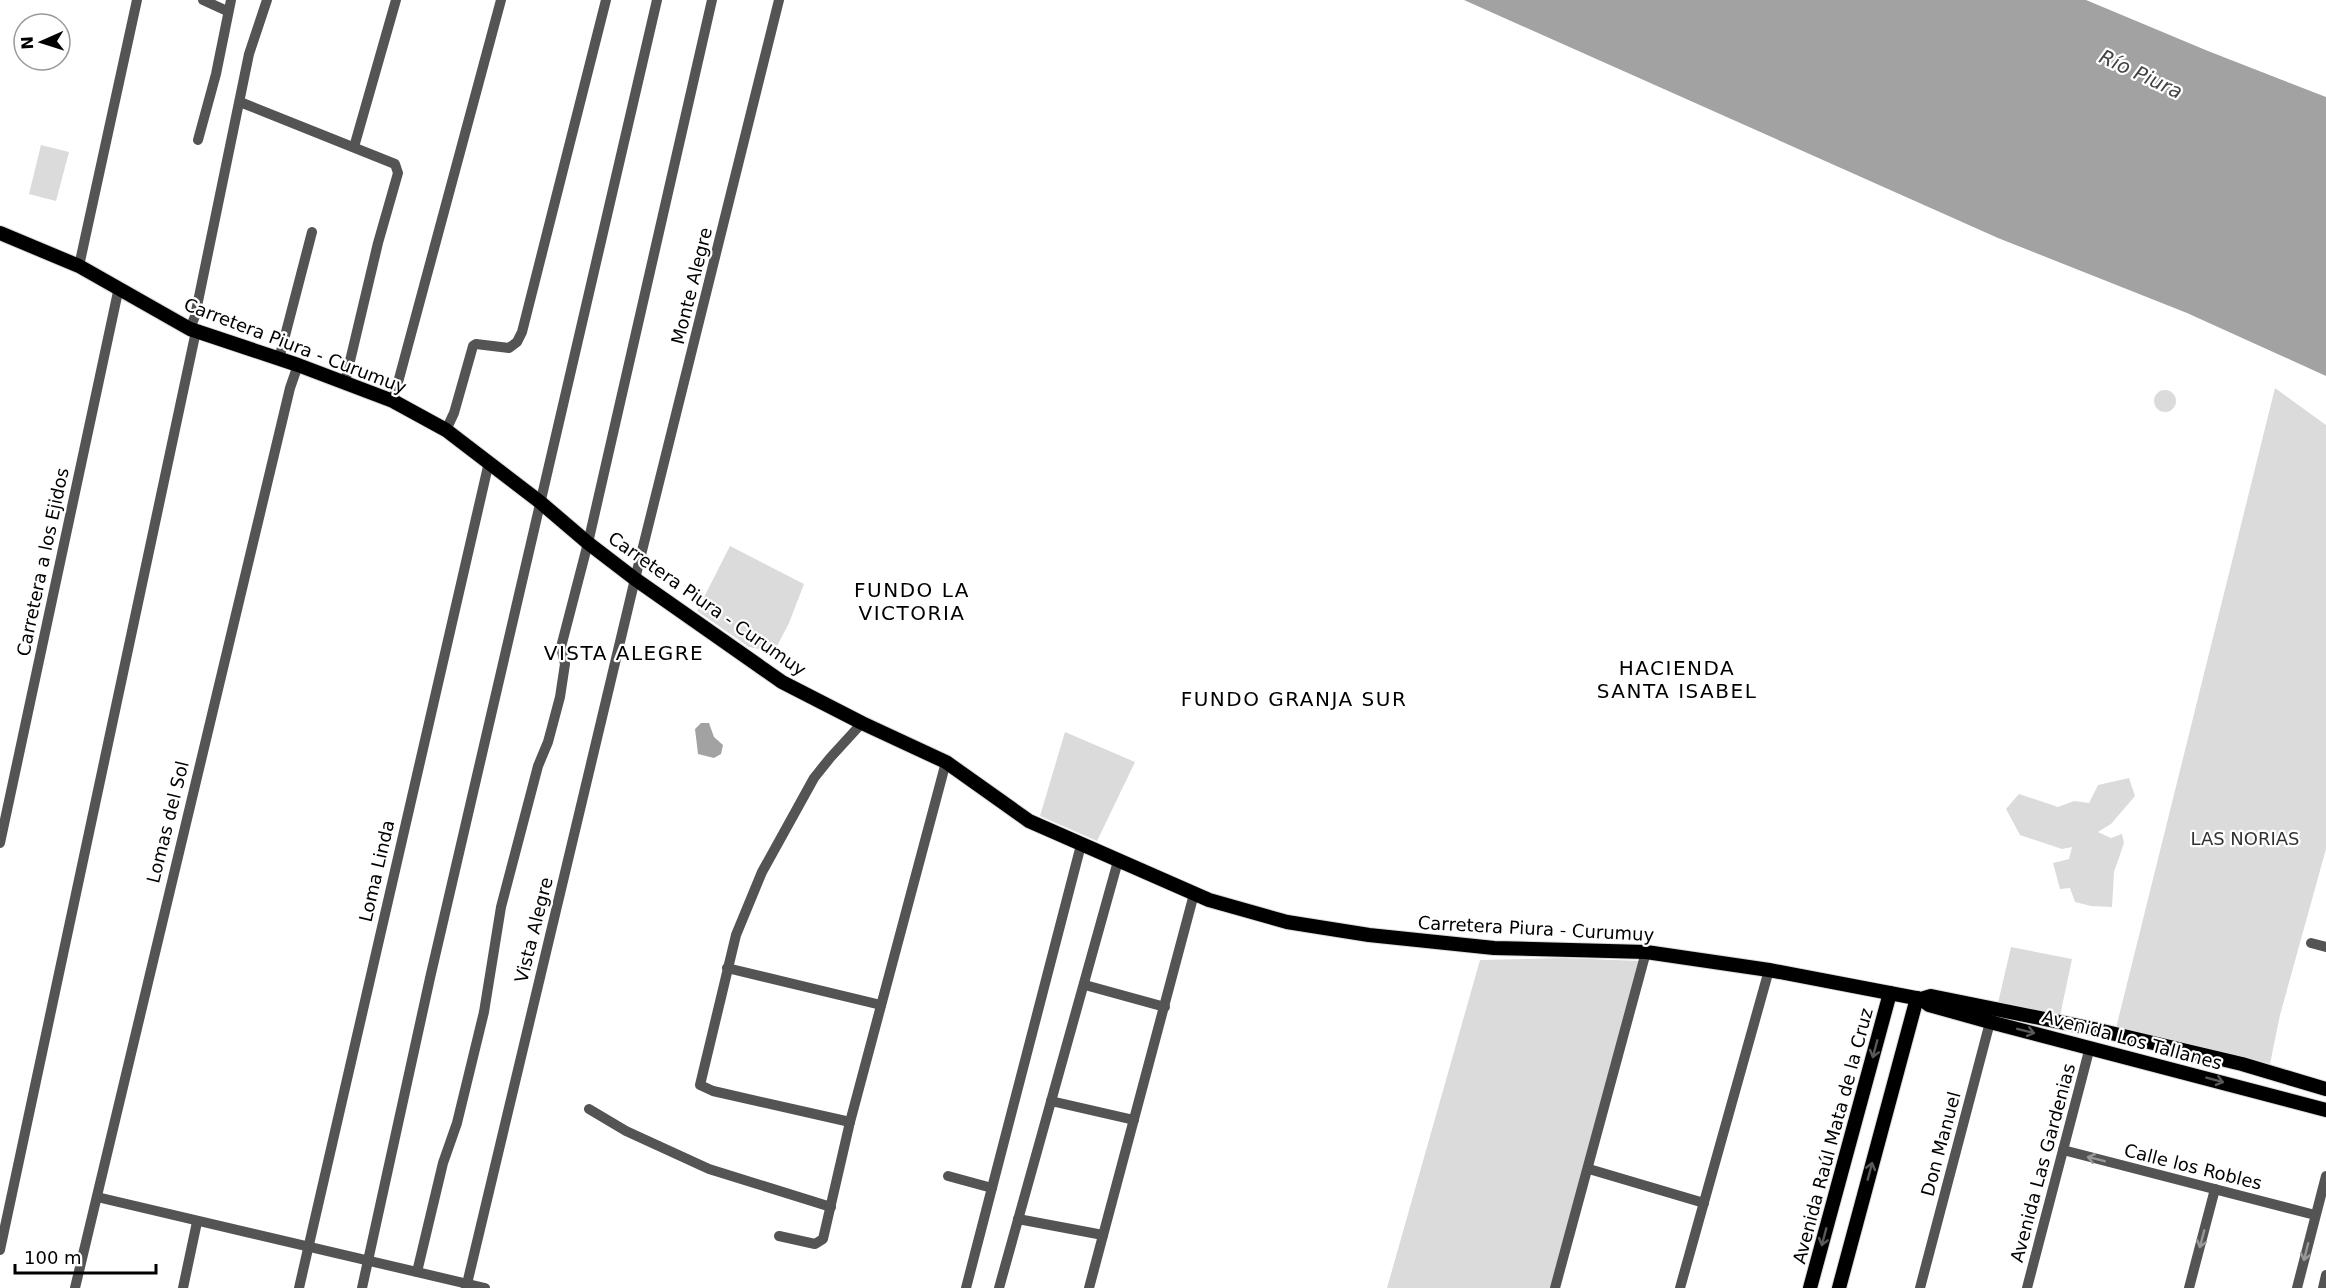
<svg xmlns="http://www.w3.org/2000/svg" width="2326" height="1288" font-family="'DejaVu Sans',sans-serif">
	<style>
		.green { fill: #dbdbdb }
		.water { fill: #a2a2a2 }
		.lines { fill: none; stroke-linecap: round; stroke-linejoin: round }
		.major-casing { stroke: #dbdbdb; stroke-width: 16 }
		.minor { stroke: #545454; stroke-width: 10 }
		.major { stroke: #000; stroke-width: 14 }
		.oneway { stroke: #595959 }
		.oneway2 { stroke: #989898 }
		.labels { text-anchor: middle; stroke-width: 4.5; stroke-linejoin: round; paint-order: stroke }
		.street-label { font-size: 18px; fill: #000; stroke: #fff }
		.park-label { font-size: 18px; fill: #323232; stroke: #fff }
		.water-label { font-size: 20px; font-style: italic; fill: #434343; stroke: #fff }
		.neighbourhood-label { font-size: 20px; letter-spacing: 1.5px; fill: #000; stroke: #fff }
	</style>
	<rect width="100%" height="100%" fill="#fff"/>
	<g class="green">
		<polygon points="41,145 69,152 56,201 29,194"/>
		<polygon points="2275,388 2326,425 2326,849 2280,1015 2270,1064 2116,1028"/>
		<circle cx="2165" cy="401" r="11"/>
		<polygon points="730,546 804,584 789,623 774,652 749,647 697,611"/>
		<polygon points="1065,732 1135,762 1097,841 1040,816"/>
		<polygon points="2129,778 2135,796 2111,824 2098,832 2111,838 2122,834 2124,843 2114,872 2112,907 2091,906 2075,902 2070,888 2060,889 2053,863 2069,859 2072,847 2062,849 2020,835 2006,809 2019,794 2058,807 2074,801 2089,803 2098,785"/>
		<polygon points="2011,947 2072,959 2060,1016 1998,1003"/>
		<polygon points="1563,958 1640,961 1550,1288 1387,1288 1480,960"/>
	</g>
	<g class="water">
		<polygon points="1464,0 2086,0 2208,51 2326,97 2326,376 2187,313 1998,238"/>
		<polygon points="701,723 709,723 714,737 723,745 721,754 714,758 698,754 695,729"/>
	</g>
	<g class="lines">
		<g class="major-casing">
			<g id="major">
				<polyline points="0,233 79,266 190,329 298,365 393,401 446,430 540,502 588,543 635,579 782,682 862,723 946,762 1029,821 1209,900 1287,922 1369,935 1494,948 1646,952 1769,970 1921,999 1931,996 2094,1029 2242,1064 2326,1089"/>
				<polyline points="1921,999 1929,1005 1990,1022 2326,1110"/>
				<polyline points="1810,1288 1890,993"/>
				<polyline points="1839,1288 1917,998"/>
			</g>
		</g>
		<g class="minor">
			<polyline points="203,0 227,11"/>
			<polyline points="240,102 395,164 398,173 378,243 345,382"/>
			<polyline points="198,140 216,74 231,0"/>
			<polyline points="354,147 396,0"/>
			<polyline points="79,266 137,0"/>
			<polyline points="190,329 195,316 249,54 267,0"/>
			<polyline points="279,359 312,232"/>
			<polyline points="393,401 501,0"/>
			<polyline points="446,430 454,413 473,346 476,344 509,348 517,342 522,332 606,0"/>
			<polyline points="0,843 119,287"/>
			<polyline points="2311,943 2326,947"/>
			<polyline points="727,968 881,1005"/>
			<polyline points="1085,985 1165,1007"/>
			<polyline points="1051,1101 1134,1120"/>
			<polyline points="589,1109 626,1131 709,1169 831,1207"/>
			<polyline points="850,1122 713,1091 700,1085 736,935 762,872 814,778 830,758 862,723"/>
			<polyline points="2063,1150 2315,1215"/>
			<polyline points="1589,1169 1704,1203"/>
			<polyline points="948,1176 992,1188"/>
			<polyline points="97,1197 485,1288"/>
			<polyline points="1018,1219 1103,1235"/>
			<polyline points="779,1236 815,1244 823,1239 850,1122 946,762"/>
			<polyline points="0,1250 196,331"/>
			<polyline points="417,1272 443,1163 457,1123 484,1012 501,907 538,766 548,742 560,697 565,664 561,647 588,543 712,0"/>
			<polyline points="75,1288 290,388 298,365"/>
			<polyline points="183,1288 197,1222"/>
			<polyline points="299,1288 489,462"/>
			<polyline points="362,1288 430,978 657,0"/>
			<polyline points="466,1288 635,579 779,0"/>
			<polyline points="966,1288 1081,845"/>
			<polyline points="999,1288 1118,861"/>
			<polyline points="1089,1288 1194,894"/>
			<polyline points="1555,1288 1646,952"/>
			<polyline points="1680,1288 1769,970"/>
			<polyline points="1920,1288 1994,1007"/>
			<polyline points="2027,1288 2090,1047"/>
			<polyline points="2189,1288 2215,1189"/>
			<polyline points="2297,1288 2326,1176"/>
			<polyline points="2323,1288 2326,1275"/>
		</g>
		<use href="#major" class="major"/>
	</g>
	<defs><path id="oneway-shaft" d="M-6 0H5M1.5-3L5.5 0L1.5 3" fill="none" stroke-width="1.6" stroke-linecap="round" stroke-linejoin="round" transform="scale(1.5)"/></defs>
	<g class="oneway">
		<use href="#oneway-shaft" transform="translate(2026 1031) rotate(14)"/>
		<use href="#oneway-shaft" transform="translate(1875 1049) rotate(105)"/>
		<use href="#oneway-shaft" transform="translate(2215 1080) rotate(15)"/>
		<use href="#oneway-shaft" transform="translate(1870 1171) rotate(-75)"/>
		<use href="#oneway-shaft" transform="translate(1824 1237) rotate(105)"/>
	</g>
	<g class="oneway2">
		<use href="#oneway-shaft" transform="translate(2096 1159) rotate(-166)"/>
		<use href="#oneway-shaft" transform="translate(2202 1239) rotate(105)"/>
		<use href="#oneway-shaft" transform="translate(2306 1252) rotate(104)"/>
	</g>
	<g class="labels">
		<g class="street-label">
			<text transform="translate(692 286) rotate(-76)" y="6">Monte Alegre</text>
			<text transform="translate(295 346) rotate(21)" y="6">Carretera Piura - Curumuy</text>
			<text transform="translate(43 562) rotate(-78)" y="6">Carretera a los Ejidos</text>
			<text transform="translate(707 604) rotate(35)" y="6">Carretera Piura - Curumuy</text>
			<text transform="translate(168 822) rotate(-76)" y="6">Lomas del Sol</text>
			<text transform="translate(377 871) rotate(-77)" y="6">Loma Linda</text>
			<text transform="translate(1536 929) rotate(3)" y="6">Carretera Piura - Curumuy</text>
			<text transform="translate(534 930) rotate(-76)" y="6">Vista Alegre</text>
			<text transform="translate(2132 1040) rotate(15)" y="6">Avenida Los Tallanes</text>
			<text transform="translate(1833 1136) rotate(-75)" y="6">Avenida Raúl Mata de la Cruz</text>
			<text transform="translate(1941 1144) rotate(-75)" y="6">Don Manuel</text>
			<text transform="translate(2043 1163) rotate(-75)" y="6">Avenida Las Gardenias</text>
			<text transform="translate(2193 1167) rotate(14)" y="6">Calle los Robles</text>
		</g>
		<g class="park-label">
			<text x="2245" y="845">LAS NORIAS</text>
		</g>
		<g class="water-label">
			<text transform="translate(2141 74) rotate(25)" y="7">Río Piura</text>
		</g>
		<g class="neighbourhood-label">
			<text x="912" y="597">FUNDO LA<tspan x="912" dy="23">VICTORIA</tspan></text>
			<text x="624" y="660">VISTA ALEGRE</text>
			<text x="1677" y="675">HACIENDA<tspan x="1677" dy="23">SANTA ISABEL</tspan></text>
			<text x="1294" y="706">FUNDO GRANJA SUR</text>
		</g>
	</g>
	<g transform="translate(42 42) rotate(267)"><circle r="28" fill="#ffffff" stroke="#999999" stroke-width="1.5"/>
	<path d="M0-4.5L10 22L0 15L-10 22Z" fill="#000000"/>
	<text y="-9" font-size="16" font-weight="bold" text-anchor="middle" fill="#000000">N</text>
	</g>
	<path d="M15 1264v9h141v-9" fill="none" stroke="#000000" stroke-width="3"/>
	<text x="24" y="1264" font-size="18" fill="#000000" stroke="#ffffff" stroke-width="4.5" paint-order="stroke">100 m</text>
</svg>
